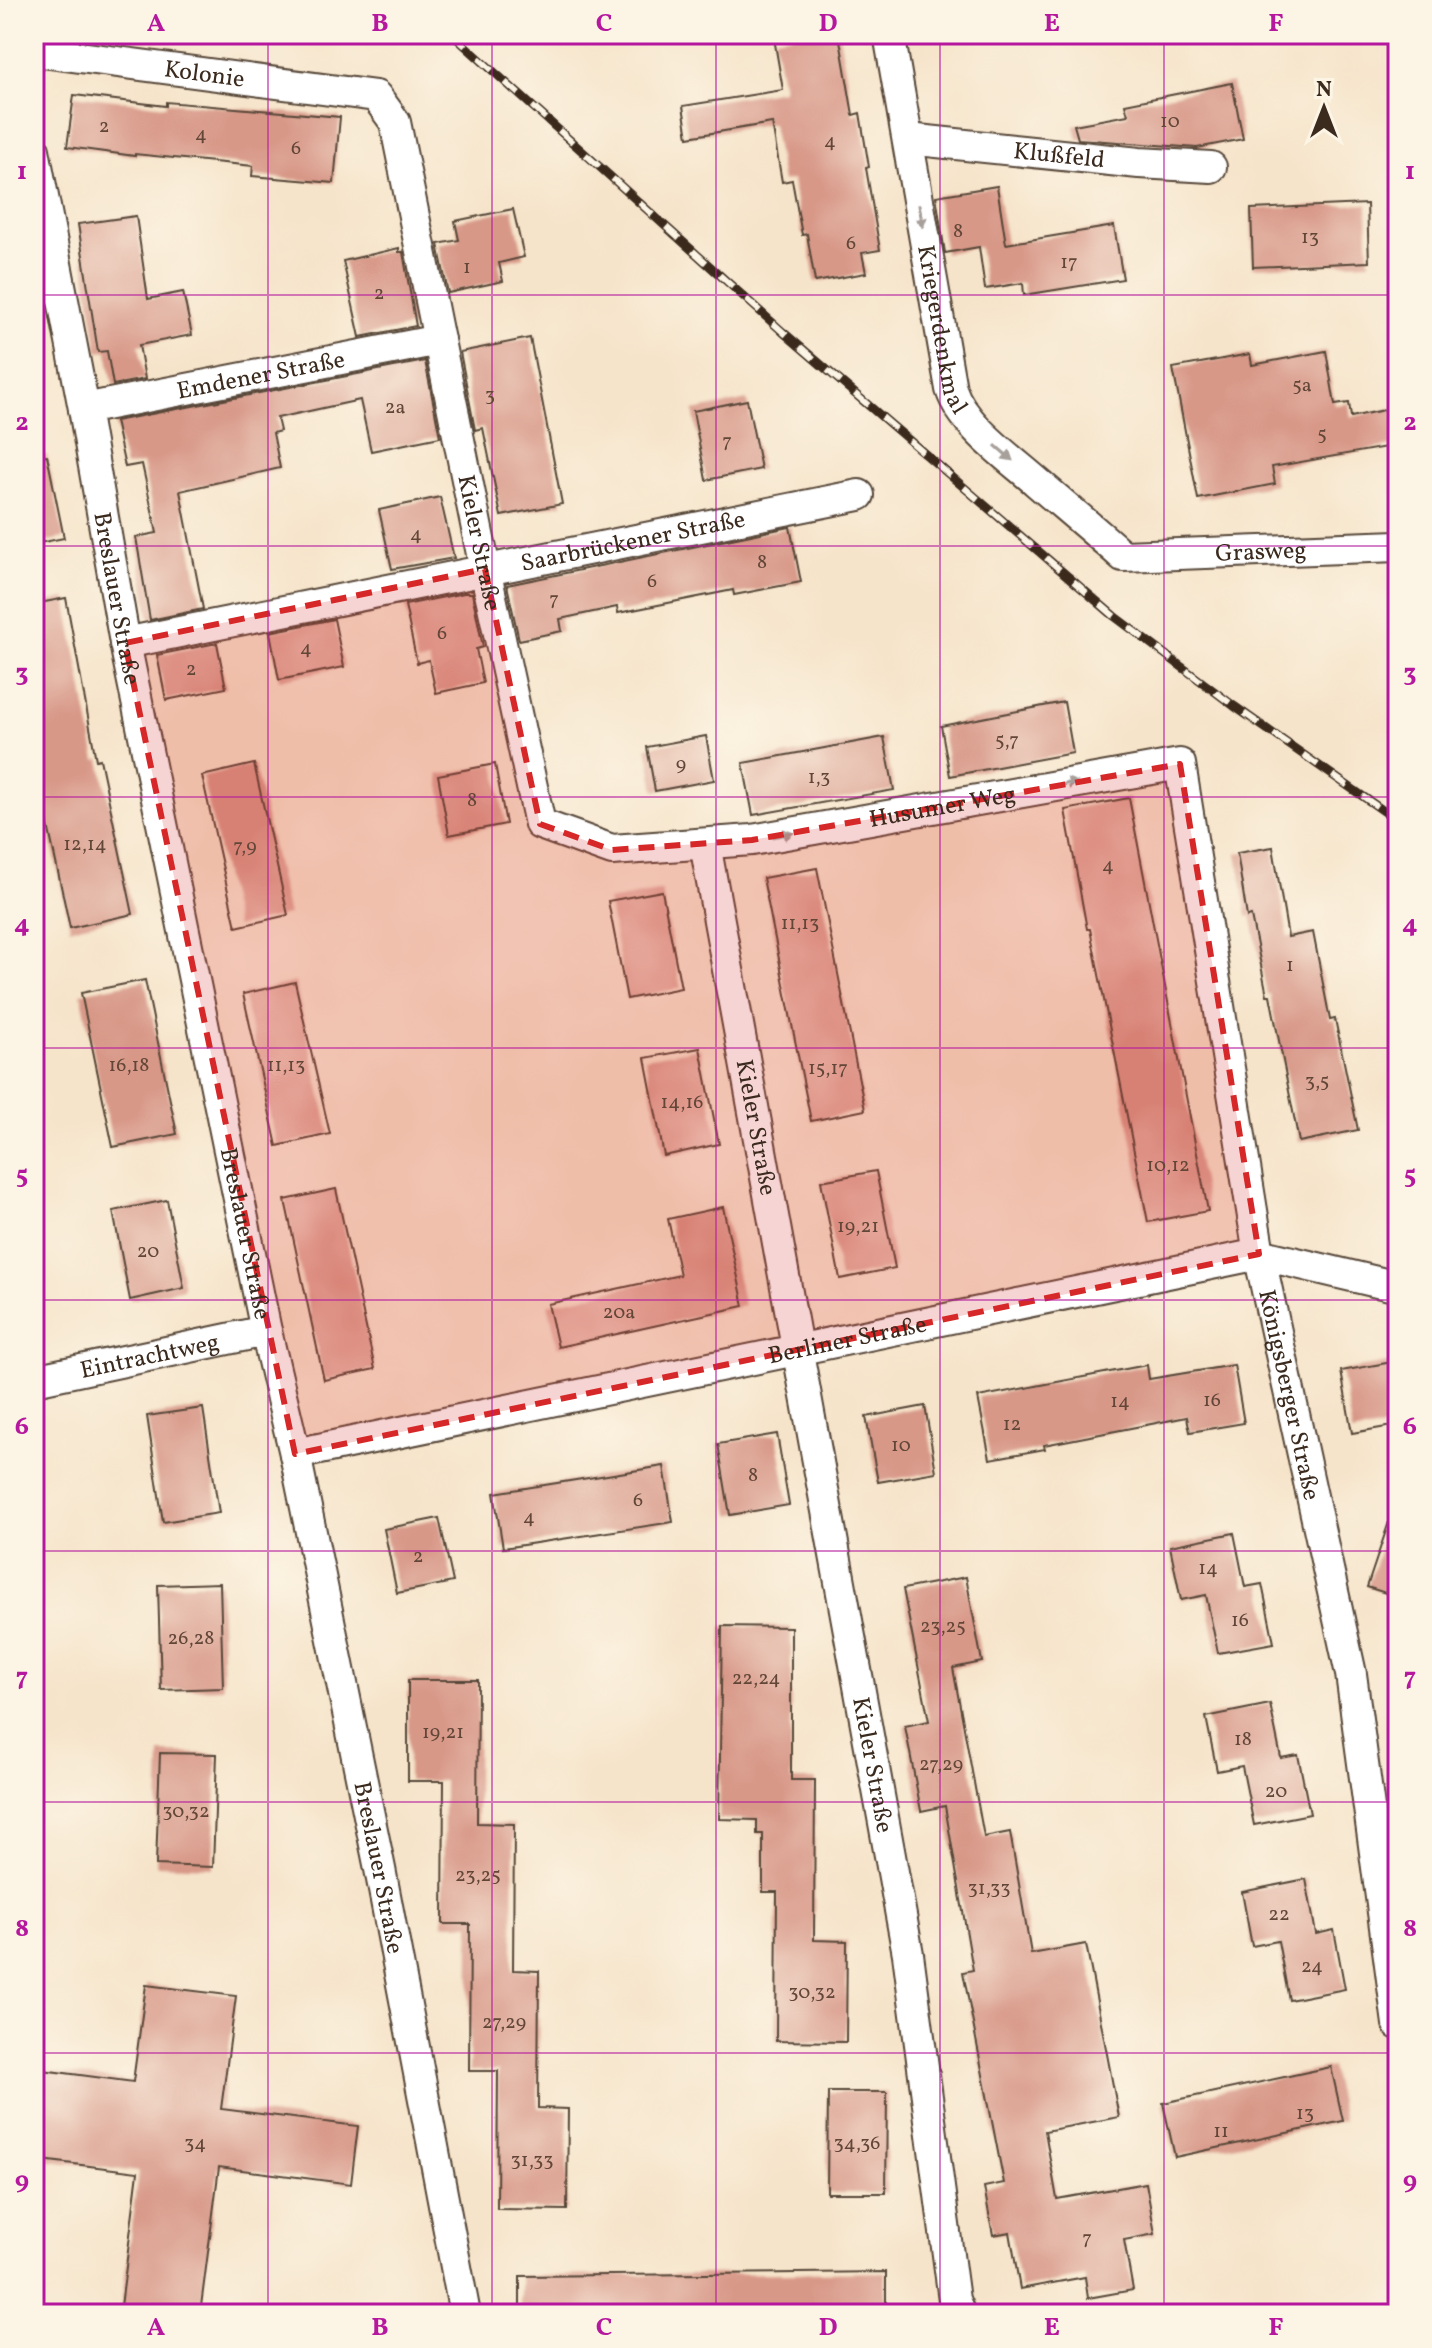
<svg xmlns="http://www.w3.org/2000/svg" width="1432" height="2348" font-family="Vollkorn,serif">
	<style>
		.building { fill: #d89888 }
		.lines { fill: none; stroke-linecap: round; stroke-linejoin: round }
		.street-casing { stroke: #574638; stroke-width: 34 }
		.street { stroke: #fff; stroke-width: 30 }
		.rail-casing { stroke: #3b2a1e; stroke-width: 9 }
		.rail { stroke: #fcf5e5; stroke-width: 6; stroke-dasharray: 18; stroke-linecap: butt }
		.oneway { fill: #a79f9a }
		.marked { fill: #d62828; fill-opacity: 0.2; stroke: #d62828; stroke-width: 6; stroke-dasharray: 16 10; stroke-linejoin: round }
		.grid { fill: none; stroke: #b5179e; stroke-width: 2; stroke-opacity: 0.55 }
		.labels { text-anchor: middle; stroke-width: 7; stroke-linejoin: round; paint-order: stroke }
		.number-label { font-size: 20px; fill: #624638 }
		.street-label { font-size: 24px; fill: #3b2a1e; stroke: #fcf5e5 }
		.neatline { fill: none; stroke: #b5179e; stroke-width: 3 }
		.grid-label { font-size: 26px; text-anchor: middle; font-weight: bold; fill: #b5179e }
	</style>
	<rect width="100%" height="100%" fill="#fcf5e5"/>
	<filter id="ink" filterUnits="userSpaceOnUse"><feTurbulence type="fractalNoise" baseFrequency=".0125" numOctaves="2"/><feDisplacementMap in="SourceGraphic" scale="16" xChannelSelector="R" yChannelSelector="G"/><feConvolveMatrix kernelMatrix="1 2 1 2 8 2 1 2 1" color-interpolation-filters="sRGB"/></filter>
	<filter id="wash" filterUnits="userSpaceOnUse"><feTurbulence type="fractalNoise" baseFrequency=".006" numOctaves="4" result="noise"/><feDisplacementMap in="SourceGraphic" scale="32" xChannelSelector="R" yChannelSelector="G"/><feGaussianBlur stdDeviation="1.8" result="paint"/><feColorMatrix in="noise" values="0 0 0 0 0 0 0 0 0 0 0 0 0 0 0 0 0 1.4 0 .05"/><feComposite in="paint" operator="in"/></filter>
	<g filter="url(#wash)">
		<rect width="100%" height="100%" fill="#f6e4ca"/>
		<g id="blocks">
			<g class="building">
				<polygon points="797,34 839,34 853,115 860,113 869,167 866,168 880,250 862,253 866,273 815,282 807,234 802,235 792,180 782,182 772,123 688,137 683,106 783,90 774,38"/>
				<polygon points="1232,83 1243,139 1197,148 1078,139 1074,125 1128,115 1125,104"/>
				<polygon points="74,95 166,106 166,102 340,117 334,183 252,176 253,166 135,154 135,156 67,147"/>
				<polygon points="997,186 1006,244 1114,226 1123,279 1024,295 1023,283 985,289 979,247 945,253 936,196"/>
				<polygon points="1367,204 1369,262 1253,267 1251,209"/>
				<polygon points="513,209 524,257 499,263 503,281 448,293 438,244 459,240 455,221"/>
				<polygon points="136,216 148,299 183,292 192,335 139,345 145,379 113,385 107,351 98,352 78,224"/>
				<polygon points="399,248 399,252 403,252 416,326 360,337 343,261"/>
				<polygon points="530,338 562,504 501,516 483,428 475,430 460,352"/>
				<polygon points="1326,351 1335,405 1349,403 1351,417 1398,407 1398,445 1272,467 1275,484 1198,499 1173,368 1250,354 1252,365"/>
				<polygon points="425,361 440,437 371,451 360,400 277,418 280,431 273,433 280,468 180,491 203,609 150,620 136,537 157,533 142,464 125,467 115,421"/>
				<polygon points="747,400 761,469 706,480 693,411"/>
				<polygon points="47,455 64,538 34,544 34,456"/>
				<polygon points="440,497 454,558 392,569 379,510"/>
				<polygon points="790,527 801,582 734,595 733,590 618,613 617,607 560,619 562,631 519,640 507,585"/>
				<polygon points="464,593 472,593 483,647 476,649 483,683 436,693 429,660 417,663 405,605"/>
				<polygon points="66,598 96,760 100,759 133,914 70,928 34,760 34,604"/>
				<polygon points="334,619 344,667 279,680 270,632"/>
				<polygon points="217,643 226,688 166,700 157,655"/>
				<polygon points="1064,702 1073,753 950,776 941,726"/>
				<polygon points="706,736 714,780 655,791 647,747"/>
				<polygon points="884,737 894,790 753,815 743,763"/>
				<polygon points="254,764 288,915 236,927 202,776"/>
				<polygon points="495,764 506,824 449,835 438,775"/>
				<polygon points="1129,798 1208,1211 1148,1222 1090,929 1087,929 1065,810"/>
				<polygon points="1273,847 1288,937 1313,932 1330,1020 1335,1019 1358,1130 1299,1142 1270,995 1267,995 1251,916 1247,917 1237,853"/>
				<polygon points="817,868 865,1110 811,1121 763,878"/>
				<polygon points="662,891 681,988 627,999 608,901"/>
				<polygon points="145,980 177,1134 113,1147 81,993"/>
				<polygon points="295,982 330,1134 277,1146 243,994"/>
				<polygon points="700,1048 719,1144 664,1156 645,1058"/>
				<polygon points="876,1171 895,1268 840,1279 821,1181"/>
				<polygon points="336,1189 375,1369 324,1380 285,1200"/>
				<polygon points="167,1200 184,1288 130,1300 113,1211"/>
				<polygon points="723,1207 744,1306 558,1347 548,1304 680,1275 668,1219"/>
				<polygon points="1398,1361 1398,1425 1352,1433 1341,1371"/>
				<polygon points="1147,1365 1149,1379 1234,1365 1244,1423 1190,1432 1187,1417 1044,1445 1045,1449 990,1459 978,1397"/>
				<polygon points="925,1406 936,1472 878,1482 866,1417"/>
				<polygon points="203,1408 219,1513 163,1522 147,1416"/>
				<polygon points="777,1434 789,1505 730,1515 718,1444"/>
				<polygon points="664,1466 673,1522 503,1548 494,1493"/>
				<polygon points="1393,1510 1398,1511 1398,1597 1367,1587"/>
				<polygon points="439,1518 453,1582 397,1593 384,1529"/>
				<polygon points="1234,1533 1245,1587 1262,1584 1274,1643 1218,1653 1206,1595 1181,1600 1170,1546"/>
				<polygon points="966,1577 982,1662 953,1668 984,1837 1010,1832 1031,1954 1086,1944 1119,2117 1045,2131 1057,2199 1146,2183 1155,2234 1124,2240 1133,2290 1088,2298 1085,2277 1020,2289 1010,2232 993,2235 984,2187 1004,2183 963,1972 973,1970 945,1806 921,1811 905,1726 929,1721 903,1589"/>
				<polygon points="220,1583 223,1688 161,1690 158,1585"/>
				<polygon points="722,1626 791,1627 791,1780 815,1780 814,1940 847,1941 846,2042 776,2041 777,1892 763,1892 763,1834 757,1834 757,1820 719,1819"/>
				<polygon points="408,1680 478,1680 477,1823 514,1824 513,1970 539,1971 538,2108 568,2109 567,2210 497,2209 498,2071 469,2071 470,1924 443,1924 444,1781 408,1781"/>
				<polygon points="1270,1704 1281,1758 1298,1755 1310,1814 1254,1825 1242,1766 1217,1771 1206,1717"/>
				<polygon points="160,1753 217,1754 213,1867 156,1865"/>
				<polygon points="1306,1879 1316,1934 1334,1930 1345,1989 1289,2000 1278,1941 1252,1946 1242,1892"/>
				<polygon points="146,1985 236,1996 221,2109 358,2126 351,2184 219,2167 200,2314 120,2314 138,2172 34,2159 34,2069 133,2082"/>
				<polygon points="1331,2067 1343,2121 1175,2157 1163,2103"/>
				<polygon points="828,2092 887,2092 886,2193 827,2193"/>
				<polygon points="886,2272 886,2314 520,2314 520,2276"/>
			</g>
		</g>
	</g>
	<g filter="url(#ink)">
		<use href="#blocks" fill-opacity="0" stroke="#574638" stroke-width="2"/>
		<g class="lines">
			<g class="street-casing">
				<g id="street">
					<path id="s1" d="M889 34 951 389C963 426 1010 458 1038 483 1066 507 1095 531 1123 556L1398 546"/>
					<path id="s2" d="M34 51 376 96 395 122 485 569 540 824 612 850 752 840 1180 764 1259 1254 1351 1674 1398 2024"/>
					<path id="s3" d="M908 139 1139 163 1211 167"/>
					<path id="s4" d="M34 150 84 409 125 643 266 1331 295 1454 380 1869 465 2314"/>
					<path id="s5" d="M84 409 439 340"/>
					<path id="s6" d="M125 643 859 495"/>
					<path id="s7" d="M705 844 908 1954 954 2300 960 2314"/>
					<path id="s8" d="M34 1380 266 1331"/>
					<path id="s9" d="M295 1454 1259 1254 1398 1287"/>
				</g>
			</g>
			<use href="#street" class="street"/>
			<g class="rail-casing">
				<polyline id="rail" points="452,34 783,332 1114,616 1234,706 1398,821"/>
			</g>
			<use href="#rail" class="rail"/>
		</g>
		<defs><path id="oneway-solid" d="M-6-.8H1V-3.2L6.5 0L1 3.2V.8H-6Z" transform="scale(2)"/></defs>
		<g class="oneway">
			<use href="#oneway-solid" transform="translate(921 216) rotate(80)"/>
			<use href="#oneway-solid" transform="translate(1004 453) rotate(41)"/>
			<use href="#oneway-solid" transform="translate(1066 784) rotate(-10)"/>
			<use href="#oneway-solid" transform="translate(782 835) rotate(-10)"/>
		</g>
	</g>
	<path class="marked" d="M485 569 540 824 612 850 752 840 1180 764 1259 1254 295 1454 125 643Z"/>
	<path class="grid" d="M268 34V2314M492 34V2314M716 34V2314M940 34V2314M1164 34V2314M34 295H1398M34 546H1398M34 797H1398M34 1048H1398M34 1300H1398M34 1551H1398M34 1802H1398M34 2053H1398"/>
	<g class="labels">
		<g class="number-label">
			<text x="1170" y="127">10</text>
			<text x="104" y="132">2</text>
			<text x="201" y="140">4</text>
			<text x="830" y="147">4</text>
			<text x="296" y="154">6</text>
			<text x="958" y="237">8</text>
			<text x="1310" y="243">13</text>
			<text x="851" y="249">6</text>
			<text x="1069" y="268">17</text>
			<text x="467" y="273">1</text>
			<text x="379" y="299">2</text>
			<text x="1302" y="391">5a</text>
			<text x="490" y="401">3</text>
			<text x="395" y="413">2a</text>
			<text x="1322" y="440">5</text>
			<text x="727" y="447">7</text>
			<text x="416" y="540">4</text>
			<text x="762" y="568">8</text>
			<text x="652" y="587">6</text>
			<text x="554" y="605">7</text>
			<text x="442" y="639">6</text>
			<text x="306" y="654">4</text>
			<text x="191" y="675">2</text>
			<text x="1007" y="746">5,7</text>
			<text x="681" y="770">9</text>
			<text x="819" y="783">1,3</text>
			<text x="472" y="806">8</text>
			<text x="85" y="850">12,14</text>
			<text x="245" y="852">7,9</text>
			<text x="1108" y="871">4</text>
			<text x="800" y="929">11,13</text>
			<text x="1290" y="971">1</text>
			<text x="129" y="1071">16,18</text>
			<text x="286" y="1071">11,13</text>
			<text x="828" y="1074">15,17</text>
			<text x="1317" y="1087">3,5</text>
			<text x="682" y="1108">14,16</text>
			<text x="1168" y="1171">10,12</text>
			<text x="858" y="1232">19,21</text>
			<text x="148" y="1257">20</text>
			<text x="619" y="1318">20a</text>
			<text x="1212" y="1406">16</text>
			<text x="1120" y="1407">14</text>
			<text x="1012" y="1430">12</text>
			<text x="901" y="1451">10</text>
			<text x="753" y="1481">8</text>
			<text x="638" y="1506">6</text>
			<text x="529" y="1523">4</text>
			<text x="418" y="1562">2</text>
			<text x="1208" y="1574">14</text>
			<text x="1240" y="1626">16</text>
			<text x="943" y="1632">23,25</text>
			<text x="191" y="1644">26,28</text>
			<text x="756" y="1684">22,24</text>
			<text x="443" y="1738">19,21</text>
			<text x="1243" y="1745">18</text>
			<text x="941" y="1770">27,29</text>
			<text x="1276" y="1797">20</text>
			<text x="186" y="1817">30,32</text>
			<text x="478" y="1881">23,25</text>
			<text x="989" y="1894">31,33</text>
			<text x="1279" y="1920">22</text>
			<text x="1312" y="1972">24</text>
			<text x="812" y="1998">30,32</text>
			<text x="504" y="2028">27,29</text>
			<text x="1305" y="2119">13</text>
			<text x="1221" y="2137">11</text>
			<text x="195" y="2149">34</text>
			<text x="857" y="2149">34,36</text>
			<text x="532" y="2166">31,33</text>
			<text x="1087" y="2244">7</text>
		</g>
		<g class="street-label">
			<text dy="8" stroke="none"><textPath href="#s2" startOffset="172">Kolonie</textPath></text>
			<text dy="8" stroke="none"><textPath href="#s3" startOffset="152">Klußfeld</textPath></text>
			<text dy="8" stroke="none"><textPath href="#s1" startOffset="300">Kriegerdenkmal</textPath></text>
			<text dy="8" stroke="none"><textPath href="#s5" startOffset="180">Emdener Straße</textPath></text>
			<text dy="8" stroke="none"><textPath href="#s6" startOffset="518">Saarbrückener Straße</textPath></text>
			<text dy="8" stroke="none"><textPath href="#s2" startOffset="806">Kieler Straße</textPath></text>
			<text dy="8" stroke="none"><textPath href="#s1" startOffset="740">Grasweg</textPath></text>
			<text dy="8" stroke="none"><textPath href="#s4" startOffset="456">Breslauer Straße</textPath></text>
			<text dy="8" stroke="none"><textPath href="#s2" startOffset="1504">Husumer Weg</textPath></text>
			<text dy="8" stroke="none"><textPath href="#s7" startOffset="288">Kieler Straße</textPath></text>
			<text dy="8" stroke="none"><textPath href="#s4" startOffset="1104">Breslauer Straße</textPath></text>
			<text dy="8" stroke="none"><textPath href="#s9" startOffset="564">Berliner Straße</textPath></text>
			<text dy="8" stroke="none"><textPath href="#s8" startOffset="118">Eintrachtweg</textPath></text>
			<text dy="8" stroke="none"><textPath href="#s2" startOffset="2386">Königsberger Straße</textPath></text>
			<text dy="8" stroke="none"><textPath href="#s7" startOffset="936">Kieler Straße</textPath></text>
			<text dy="8" stroke="none"><textPath href="#s4" startOffset="1752">Breslauer Straße</textPath></text>
		</g>
	</g>
	<rect width="1432" height="2348" fill="none" stroke="#fcf5e5" stroke-width="88"/>
	<g transform="translate(1324 108)" stroke="#fcf5e5" stroke-width="6" paint-order="stroke">
	<path d="M0-6L14 30L0 20L-14 30Z" fill="#3b2a1e"/>
	<text y="-12" font-size="22" font-weight="bold" text-anchor="middle" fill="#3b2a1e">N</text>
	</g>
	<rect x="44" y="44" width="1344" height="2260" class="neatline"/>
	<g class="grid-label">
		<text x="156" y="31">A</text>
		<text x="380" y="31">B</text>
		<text x="604" y="31">C</text>
		<text x="828" y="31">D</text>
		<text x="1052" y="31">E</text>
		<text x="1276" y="31">F</text>
		<text x="22" y="179">1</text>
		<text x="1410" y="179">1</text>
		<text x="22" y="430">2</text>
		<text x="1410" y="430">2</text>
		<text x="22" y="681">3</text>
		<text x="1410" y="681">3</text>
		<text x="22" y="932">4</text>
		<text x="1410" y="932">4</text>
		<text x="22" y="1183">5</text>
		<text x="1410" y="1183">5</text>
		<text x="22" y="1434">6</text>
		<text x="1410" y="1434">6</text>
		<text x="22" y="1685">7</text>
		<text x="1410" y="1685">7</text>
		<text x="22" y="1936">8</text>
		<text x="1410" y="1936">8</text>
		<text x="22" y="2188">9</text>
		<text x="1410" y="2188">9</text>
		<text x="156" y="2335">A</text>
		<text x="380" y="2335">B</text>
		<text x="604" y="2335">C</text>
		<text x="828" y="2335">D</text>
		<text x="1052" y="2335">E</text>
		<text x="1276" y="2335">F</text>
	</g>
</svg>
